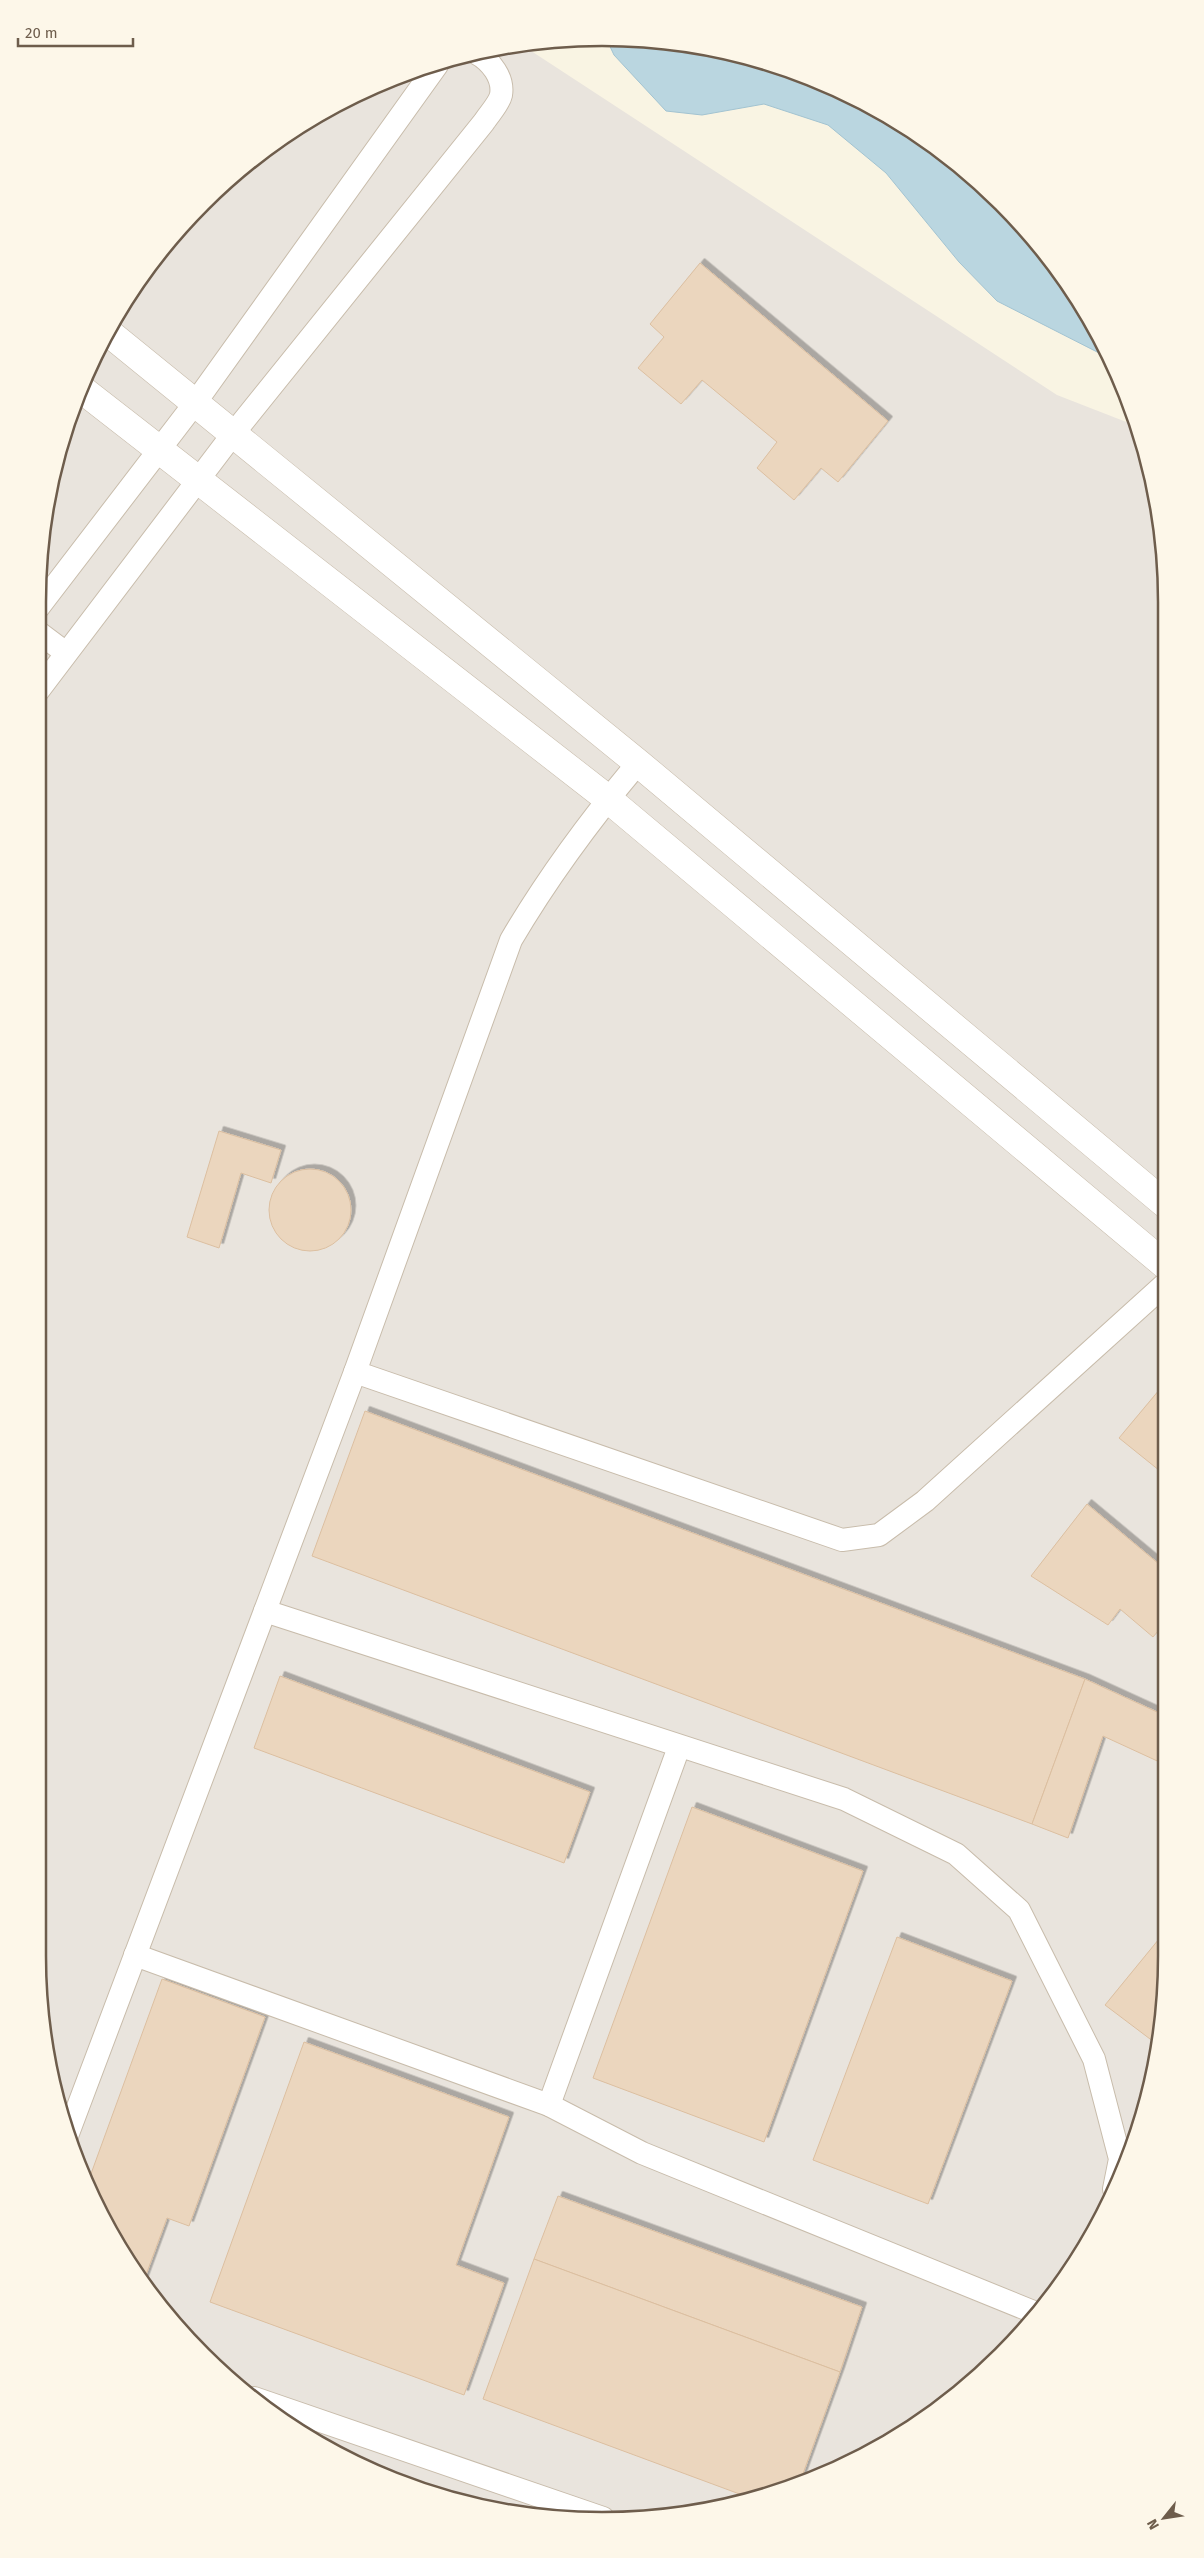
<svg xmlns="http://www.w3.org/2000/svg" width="1204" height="2558" font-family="'Fira Sans',sans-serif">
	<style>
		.industrial { fill: #e9e4dd }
		.water { fill: #bad6e0; stroke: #a2c3d1 }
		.building { fill: #ebd6be; stroke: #dcbfa0; filter: url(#shadow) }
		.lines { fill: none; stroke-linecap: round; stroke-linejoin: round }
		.service-casing { stroke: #c8bcab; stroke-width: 24 }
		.minor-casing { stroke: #c8bcab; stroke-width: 29 }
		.service { stroke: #fff; stroke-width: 22 }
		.minor { stroke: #fff; stroke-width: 28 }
		.rim { fill: none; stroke: #6e5d4c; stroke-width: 2.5 }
	</style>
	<defs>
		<filter id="shadow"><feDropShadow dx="4.5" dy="-4.5" stdDeviation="0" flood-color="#0004"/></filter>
	</defs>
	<rect width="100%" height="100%" fill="#f9f4e3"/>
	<polygon class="industrial" points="522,45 1057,395 1134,425 1162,528 1166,1956 1156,2066 1123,2172 1072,2269 1001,2355 945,2404 852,2462 748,2501 675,2516 565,2519 492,2510 386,2478 320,2445 230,2380 154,2300 113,2238 68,2138 48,2066 38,1956 38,602 48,492 81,386 133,288 203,203 289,132 386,80 492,48"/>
	<polygon class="water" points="606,38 712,48 818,81 946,154 1050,259 1107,357 997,301 959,262 886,173 828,125 764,104 702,115 666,111 614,55"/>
	<g class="building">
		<polygon points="700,263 888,421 838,482 821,468 794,500 757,468 777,442 702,380 681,404 638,368 664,337 650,324"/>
		<polygon points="219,1131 281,1150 271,1183 241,1173 219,1248 187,1237"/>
		<circle cx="310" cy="1210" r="41"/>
		<polygon points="1165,1383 1165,1475 1119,1438"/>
		<polygon points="365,1411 1085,1679 1032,1824 312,1556"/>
		<polygon points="1087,1504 1165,1569 1165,1623 1153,1637 1120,1609 1108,1625 1031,1576"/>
		<polygon points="280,1676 590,1792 564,1863 254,1748"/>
		<polygon points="1085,1679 1166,1716 1166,1765 1103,1736 1068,1838 1032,1824"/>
		<polygon points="692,1807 863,1871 764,2142 593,2078"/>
		<polygon points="897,1937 1012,1981 928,2204 813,2160"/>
		<polygon points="1159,1939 1166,1943 1166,1956 1158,2045 1105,2005"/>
		<polygon points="162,1979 265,2017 189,2226 167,2218 143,2283 113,2238 88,2182"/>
		<polygon points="304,2042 509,2117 456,2265 504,2283 464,2395 210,2302"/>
		<polygon points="558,2196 862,2307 840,2372 534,2259"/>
		<polygon points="534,2259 840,2372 800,2482 753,2499 483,2399"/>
	</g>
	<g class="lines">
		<g class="service-casing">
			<g id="service">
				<polyline points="38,608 195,403 437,65"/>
				<polyline points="38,632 66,653"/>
				<path d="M38 691 233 434 484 122C489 114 499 104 501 95 504 78 491 61 476 53"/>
				<polyline points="355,1372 842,1540 879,1535 925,1501 1164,1285"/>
				<polyline points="265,1611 844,1799 956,1854 1019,1910 1094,2059 1120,2159 1114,2189"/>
				<polyline points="135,1955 549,2105 642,2153 1036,2313"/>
				<polyline points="549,2105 679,1747"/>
				<path d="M67 2136 355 1372 511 940C548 877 591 819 638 763"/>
				<polyline points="254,2398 603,2518"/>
			</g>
		</g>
		<g class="minor-casing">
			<g id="minor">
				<polyline points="109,333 638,763 1164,1203"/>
				<polyline points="80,388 608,799 1164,1264"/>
			</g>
		</g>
		<use href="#service" class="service"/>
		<use href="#minor" class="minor"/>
	</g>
	<path d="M0 0H1204V2558H0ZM602 46H602A556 556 0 0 1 1158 602V1956A556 556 0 0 1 602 2512H602A556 556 0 0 1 46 1956V602A556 556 0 0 1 602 46Z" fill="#fdf7e9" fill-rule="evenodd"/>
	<path class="rim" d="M602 46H602A556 556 0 0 1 1158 602V1956A556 556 0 0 1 602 2512H602A556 556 0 0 1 46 1956V602A556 556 0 0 1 602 46Z"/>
	<g transform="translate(1164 2518) rotate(240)" stroke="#fdf7e9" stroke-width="4" paint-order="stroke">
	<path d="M0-4L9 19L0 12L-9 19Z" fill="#6e5d4c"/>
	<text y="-8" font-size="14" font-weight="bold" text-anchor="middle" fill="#6e5d4c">N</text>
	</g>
	<path d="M18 38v8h115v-8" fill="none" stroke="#6e5d4c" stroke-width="2.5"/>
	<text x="25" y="38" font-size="15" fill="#6e5d4c" stroke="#fdf7e9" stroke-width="4" paint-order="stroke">20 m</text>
</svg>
